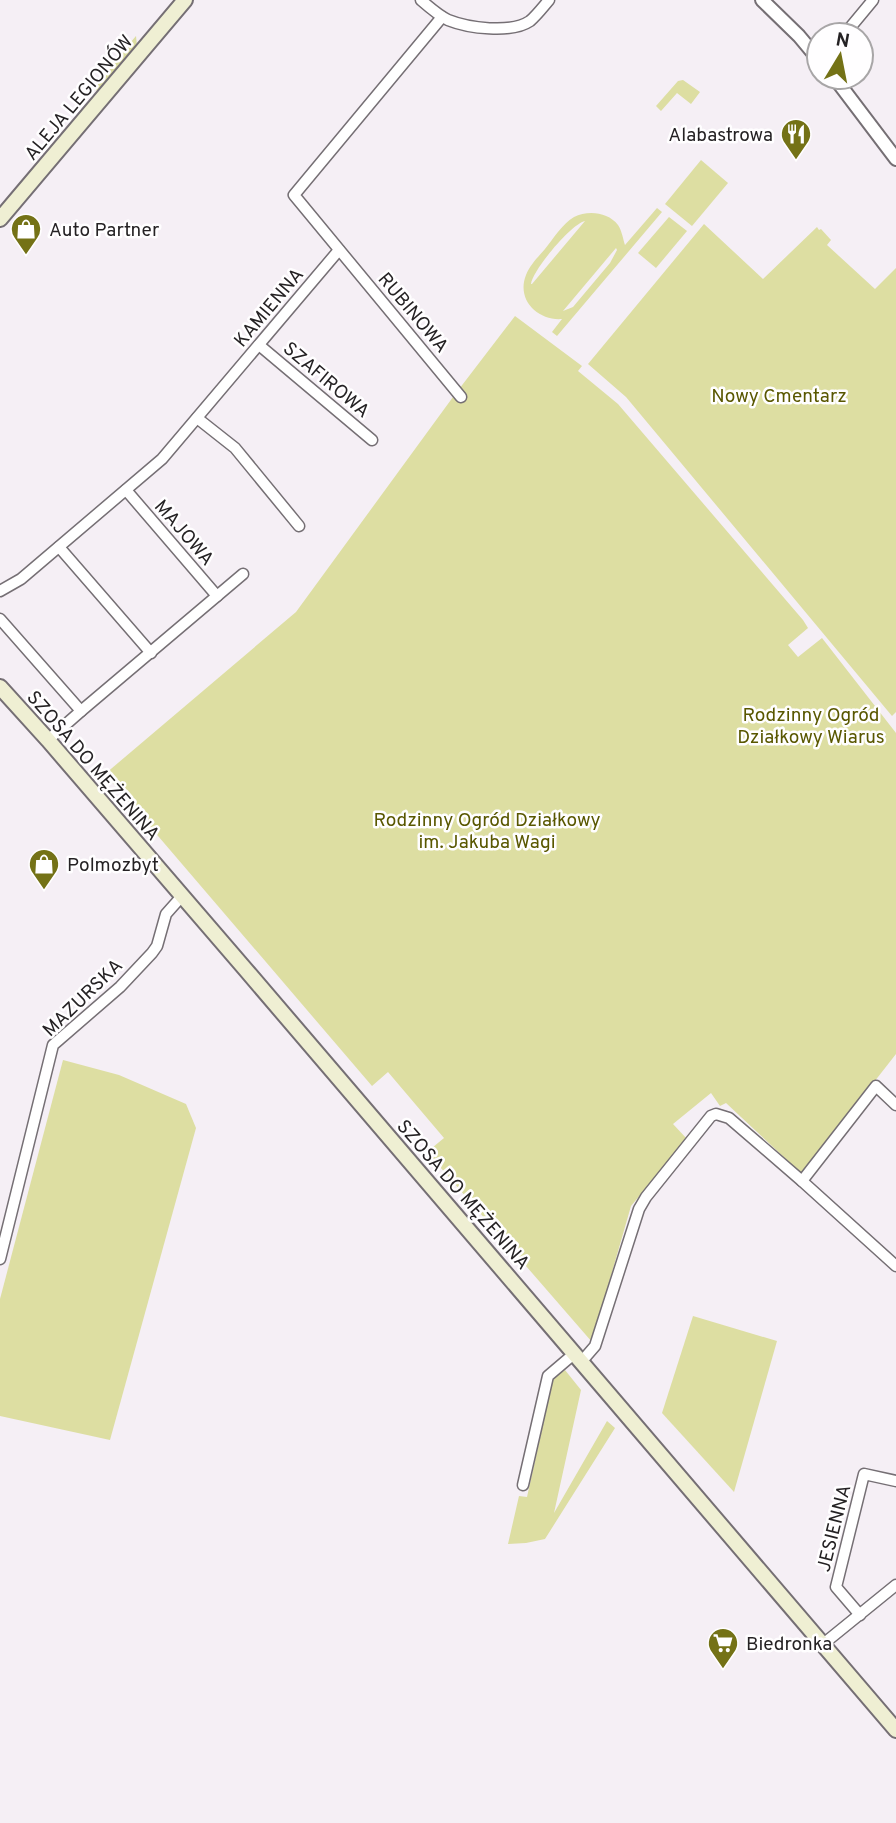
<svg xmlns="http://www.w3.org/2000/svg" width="896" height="1823" font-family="Overpass,sans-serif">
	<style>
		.green { fill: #dddea2; fill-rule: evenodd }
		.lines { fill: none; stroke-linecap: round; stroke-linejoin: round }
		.minor-casing { stroke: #756f74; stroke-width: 13 }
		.tertiary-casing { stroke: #756f74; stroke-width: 16 }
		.secondary-casing { stroke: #756f74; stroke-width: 18 }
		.minor { stroke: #fff; stroke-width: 10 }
		.tertiary { stroke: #fff; stroke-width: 12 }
		.secondary { stroke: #efefd3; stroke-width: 14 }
		.labels { text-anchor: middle; stroke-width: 5; stroke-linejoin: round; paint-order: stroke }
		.street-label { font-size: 19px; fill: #252224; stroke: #fffeff }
		.poi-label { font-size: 19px; fill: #252224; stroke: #fffeff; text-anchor: start }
		.park-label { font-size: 19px; fill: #595700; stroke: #fffeff }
	</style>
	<rect width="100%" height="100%" fill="#f5eff5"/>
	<g class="green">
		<polygon points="136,36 137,46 99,91 91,89"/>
		<polygon points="683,80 700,92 691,104 677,93 661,111 656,106 678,81"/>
		<polygon points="701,160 728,183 692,226 665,204"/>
		<path d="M657 208 662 212 557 336 552 332 562 319C538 321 516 300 526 275 530 265 538 257 545 249 553 239 563 223 574 217 588 210 608 212 618 225 622 231 623 239 625 245ZM585 221 532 284H531C532 271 571 224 585 221ZM616 248 617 250 610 263 573 307 563 311Z"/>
		<polygon points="669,217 687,231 656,268 638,253"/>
		<polygon points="704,224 763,279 817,227 819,230 821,229 831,240 827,245 875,289 896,268 896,712 892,716 626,397 588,364"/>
		<polygon points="515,316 582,366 578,371 618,404 803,620 808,628 788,645 798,657 822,638 896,733 896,1054 802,1174 726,1103 720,1106 711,1093 673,1124 687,1139 631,1206 592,1342 427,1152 444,1138 388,1072 372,1086 105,774 296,612 453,397"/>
		<polygon points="63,1060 119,1075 186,1104 196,1128 110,1440 0,1416 0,1299"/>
		<polygon points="693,1316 777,1341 734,1492 662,1413"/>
		<polygon points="565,1370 581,1390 554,1513 607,1421 615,1428 545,1539 526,1543 508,1544 519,1496 527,1497 553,1379"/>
	</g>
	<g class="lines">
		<g class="minor-casing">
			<g id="minor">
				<path d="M421 0C429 7 438 15 448 20 468 28 511 34 530 21 537 15 543 7 549 0"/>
				<polyline points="442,17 294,195 461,397"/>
				<polyline points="844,35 873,0"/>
				<polyline points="259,345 372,440"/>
				<polyline points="197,418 235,448 299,526"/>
				<polyline points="126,490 217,596"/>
				<polyline points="59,547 151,653"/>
				<polyline points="0,591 21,579 162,459 339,250"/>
				<polyline points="0,619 81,711"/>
				<polyline points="48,740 81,711 243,574"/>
				<polyline points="802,1181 876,1086 896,1105"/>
				<polyline points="0,1259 53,1045 120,987 152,953 157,946 166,914 182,896"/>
				<polyline points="582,1361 595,1346 639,1209 646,1197 711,1116 716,1114 729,1118 802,1181 896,1266"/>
				<polyline points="523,1485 548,1376 575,1353"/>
				<polyline points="860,1615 836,1587 864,1474 896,1481"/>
				<polyline points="822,1645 896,1585"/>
			</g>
		</g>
		<g class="tertiary-casing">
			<g id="tertiary">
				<polyline points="762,0 799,36 819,60"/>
				<polyline points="834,77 896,159"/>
			</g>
		</g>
		<g class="secondary-casing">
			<g id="secondary">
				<polyline points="0,219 185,0"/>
				<polyline points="0,687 48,740 246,970 896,1730"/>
			</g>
		</g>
		<use href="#minor" class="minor"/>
		<use href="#tertiary" class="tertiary"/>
		<use href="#secondary" class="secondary"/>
	</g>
	<defs>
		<g id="restaurant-pin" transform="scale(1.575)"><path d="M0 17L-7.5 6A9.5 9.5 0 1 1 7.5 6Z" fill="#747216" stroke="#fffeff"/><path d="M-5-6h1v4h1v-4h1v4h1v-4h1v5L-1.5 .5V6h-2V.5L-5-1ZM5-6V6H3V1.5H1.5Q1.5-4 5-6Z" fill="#fff"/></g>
		<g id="shop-pin" transform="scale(1.575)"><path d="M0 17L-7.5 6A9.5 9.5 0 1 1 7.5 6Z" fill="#747216" stroke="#fffeff"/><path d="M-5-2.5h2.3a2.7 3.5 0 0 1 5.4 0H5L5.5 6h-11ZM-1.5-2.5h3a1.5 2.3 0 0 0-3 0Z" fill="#fff"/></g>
		<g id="supermarket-pin" transform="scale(1.575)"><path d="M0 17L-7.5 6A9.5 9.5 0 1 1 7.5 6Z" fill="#747216" stroke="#fffeff"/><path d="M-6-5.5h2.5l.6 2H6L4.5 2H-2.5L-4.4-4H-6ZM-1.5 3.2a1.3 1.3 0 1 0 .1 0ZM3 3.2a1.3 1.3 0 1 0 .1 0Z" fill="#fff"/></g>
	</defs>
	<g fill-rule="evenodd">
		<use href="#restaurant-pin" x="796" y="134"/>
		<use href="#shop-pin" x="26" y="229"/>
		<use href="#shop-pin" x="44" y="864"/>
		<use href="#supermarket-pin" x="723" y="1643"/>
	</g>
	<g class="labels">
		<g class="street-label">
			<text transform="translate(78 97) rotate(-50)" y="7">ALEJA LEGIONÓW</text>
			<text transform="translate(268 307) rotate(-50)" y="7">KAMIENNA</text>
			<text transform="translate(414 312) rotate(50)" y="7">RUBINOWA</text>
			<text transform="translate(327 379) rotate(40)" y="7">SZAFIROWA</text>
			<text transform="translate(185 532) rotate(49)" y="7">MAJOWA</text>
			<text transform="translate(94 765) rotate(49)" y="7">SZOSA DO MĘŻENINA</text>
			<text transform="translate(82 997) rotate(-44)" y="7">MAZURSKA</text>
			<text transform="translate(464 1194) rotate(49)" y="7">SZOSA DO MĘŻENINA</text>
			<text transform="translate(833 1528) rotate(-76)" y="7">JESIENNA</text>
		</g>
		<g class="poi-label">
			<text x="773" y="141" text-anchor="end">Alabastrowa</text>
			<text x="49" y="236">Auto Partner</text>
			<text x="67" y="871">Polmozbyt</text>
			<text x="746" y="1650">Biedronka</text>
		</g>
		<g class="park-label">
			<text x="779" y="402">Nowy Cmentarz</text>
			<text x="811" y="721">Rodzinny Ogród<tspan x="811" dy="22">Działkowy Wiarus</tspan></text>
			<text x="487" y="826">Rodzinny Ogród Działkowy<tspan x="487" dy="22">im. Jakuba Wagi</tspan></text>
		</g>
	</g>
	<g transform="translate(840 56) rotate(10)"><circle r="33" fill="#fffeff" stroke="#a8a6a7" stroke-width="2"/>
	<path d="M0-5L12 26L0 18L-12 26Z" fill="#747216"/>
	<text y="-10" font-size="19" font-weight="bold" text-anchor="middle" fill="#252224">N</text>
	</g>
</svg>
